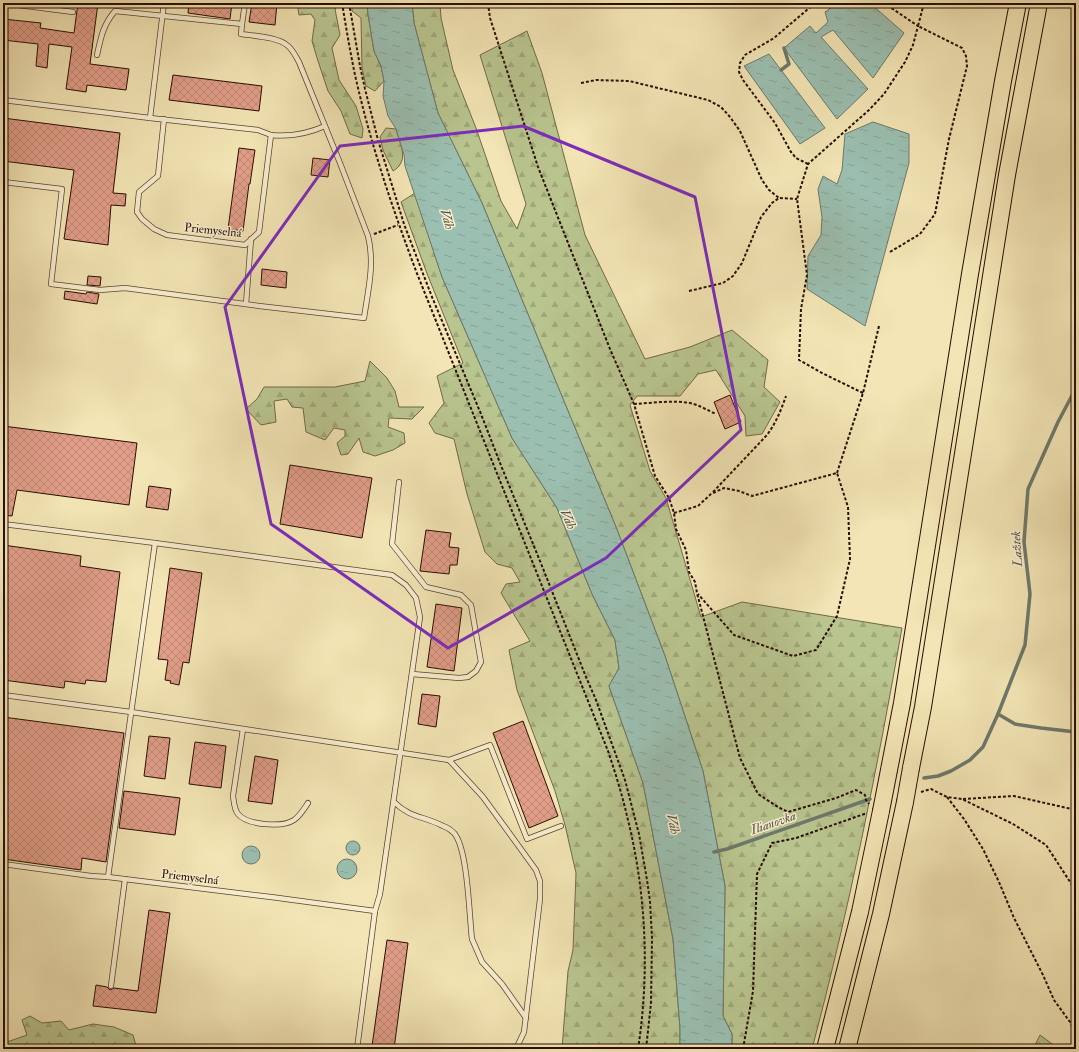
<svg xmlns="http://www.w3.org/2000/svg" width="1079" height="1052" font-family="'IM FELL Double Pica',serif">
	<style>
		.forest { fill: url(#forest-firs); stroke: #716948 }
		.water { fill: url(#water-ripples); stroke: #6d786b }
		.lines { fill: none; stroke-linecap: round; stroke-linejoin: round }
		.stream { stroke: #6d786b; stroke-width: 3.5 }
		.building { fill: url(#building-cross-hatch); stroke: #290d01 }
		.lane-casing { stroke: #5c432e; stroke-width: 6 }
		.highway-casing { stroke: #290d01; stroke-width: 18 }
		.path { stroke: #290d01; stroke-width: 2; stroke-dasharray: 3 2; stroke-linecap: butt }
		.lane { stroke: #f7eecf; stroke-width: 4.5 }
		.highway { stroke: #f3e5b5; stroke-width: 16 }
		.highway-bridge-casing { stroke: #290d01; stroke-width: 18; stroke-linecap: butt }
		.highway-bridge { stroke: #f3e5b5; stroke-width: 16 }
		.marked { fill: none; stroke: #7b2cbf; stroke-width: 3; stroke-linejoin: round }
		.labels { text-anchor: middle; stroke-width: 3; stroke-linejoin: round; paint-order: stroke }
		.street-label { font-size: 12px; fill: #290d01; stroke: #f7eecf }
		.water-label { font-size: 13px; font-style: italic; fill: #575447; stroke: #f7eecf }
	</style>
	<defs>
		<pattern id="forest-firs" width="22" height="20" patternUnits="userSpaceOnUse"><rect width="22" height="20" fill="#b9c58f"/><path d="M5 1l3.5 6h-7zM16 11l3.5 6h-7z" fill="#9fa87a"/></pattern>
		<pattern id="water-ripples" width="26" height="14" patternUnits="userSpaceOnUse"><rect width="26" height="14" fill="#9bbfb1"/><path d="M2 4q2-2 4 0t4 0M15 11q2-2 4 0t4 0" fill="none" stroke="#86a396"/></pattern>
		<pattern id="building-cross-hatch" width="8" height="8" patternUnits="userSpaceOnUse"><rect width="8" height="8" fill="#e19e89"/><path d="M0 0l8 8M0 8l8-8" fill="none" stroke="#c18774"/></pattern>
	</defs>
	<rect width="100%" height="100%" fill="#f3e5b5"/>
	<filter id="stains"><feTurbulence type="fractalNoise" baseFrequency=".005" numOctaves="4"/><feColorMatrix values="0 0 0 0 .2 0 0 0 0 .09 0 0 0 0 .02 0 0 0 .5 -.17"/></filter>
	<radialGradient id="worn" r=".72"><stop offset=".6" stop-color="#630" stop-opacity="0"/><stop offset="1" stop-color="#630" stop-opacity=".3"/></radialGradient>
	<g class="forest">
		<polygon points="297,3 338,3 335,9 340,35 332,48 339,80 356,106 363,129 362,138 350,134 341,111 328,91 318,61 312,41 315,20 311,14 299,15"/>
		<polygon points="352,3 367,3 368,14 374,51 381,66 384,81 375,91 366,86 362,68 361,18 352,11"/>
		<path d="M412 3H440L441 18 453 70 476 128 501 201 517 229 526 204 480 55 527 31 542 73 585 235 645 359 690 347 732 330 768 360 764 387 780 402 762 434 746 436 745 416 716 370 698 374 680 396H637L630 405 650 471 666 498 701 617 742 602 902 628C877 770 849 910 812 1049H732V1034L723 1016 725 886 703 771 665 656 616 527 482 203 438 113 414 23Z"/>
		<path d="M386 128 396 129C400 144 410 161 393 171L383 150 380 137Z"/>
		<polygon points="415,193 442,277 512,438 557,508 592,594 615,640 619,668 609,686 643,783 673,939 680,1028 680,1049 562,1049 568,971 573,950 576,873 565,825 555,791 517,690 509,650 530,641 501,593 506,584 520,582 512,568 497,564 485,552 467,494 454,439 435,433 429,423 444,403 437,376 463,363 426,271 401,202"/>
		<polygon points="370,361 387,378 395,391 399,407 424,407 412,419 389,418 388,427 404,433 405,443 393,450 375,456 363,452 359,438 348,454 341,455 337,443 345,436 345,430 334,428 325,440 306,432 303,408 292,407 287,399 274,401 276,422 261,425 246,409 257,399 264,387 335,387 365,381"/>
		<polygon points="30,1016 42,1023 61,1021 69,1030 93,1024 114,1027 133,1035 137,1049 3,1049 7,1042 27,1035 22,1020"/>
		<polygon points="1040,1035 1059,1049 1033,1049"/>
	</g>
	<g class="water">
		<polygon points="367,3 412,3 414,23 438,113 482,203 616,527 665,656 703,771 725,886 723,1016 732,1034 732,1049 680,1049 680,1028 673,939 643,783 609,686 619,668 615,640 592,594 557,508 512,438 442,277 405,166 404,155 396,129 388,116 383,96 384,81 381,66 374,51 368,14"/>
		<polygon points="837,3 870,3 904,33 873,78 833,30 821,37 868,89 837,119 784,48 810,26 816,33 828,22 825,12"/>
		<polygon points="769,54 825,128 800,144 744,66"/>
		<polygon points="873,122 909,134 909,163 865,326 807,289 808,256 821,235 822,217 818,189 823,176 837,184 842,170 845,134"/>
		<circle cx="353" cy="848" r="7"/>
		<circle cx="251" cy="855" r="9"/>
		<circle cx="347" cy="869" r="10"/>
	</g>
	<g class="lines">
		<g class="stream">
			<polyline points="781,70 789,64 784,48"/>
			<polyline points="998,714 1015,724 1041,728 1076,732"/>
			<polyline points="924,778 938,776 951,771 970,760 983,747 998,714 1025,645 1030,594 1024,542 1028,489 1058,422 1076,388"/>
			<polyline points="714,852 727,849 870,799"/>
		</g>
	</g>
	<g class="building">
		<polygon points="78,3 98,3 90,64 129,69 126,90 87,85 86,92 66,89 72,47 49,44 47,68 36,66 38,44 3,40 3,19 41,23 40,28 74,33"/>
		<polygon points="189,3 232,3 230,19 188,13"/>
		<polygon points="252,3 277,3 275,25 249,22"/>
		<polygon points="173,75 262,86 259,111 169,100"/>
		<polygon points="3,118 120,133 113,193 126,194 125,206 111,205 108,245 64,239 74,170 3,161"/>
		<polygon points="239,148 255,150 250,184 249,184 243,231 228,229"/>
		<polygon points="313,158 330,160 328,177 311,175"/>
		<polygon points="262,269 287,272 286,288 261,285"/>
		<polygon points="88,276 101,277 100,286 87,285"/>
		<polygon points="65,291 86,294 87,292 99,294 97,304 64,299"/>
		<polygon points="730,395 741,422 725,429 714,402"/>
		<polygon points="3,426 137,443 129,505 17,490 12,516 3,515"/>
		<polygon points="290,465 372,478 362,538 280,524"/>
		<polygon points="149,486 171,489 168,510 146,507"/>
		<polygon points="426,530 451,533 449,547 459,548 457,565 450,565 449,574 420,571"/>
		<polygon points="3,545 81,556 80,566 120,572 106,682 86,680 85,684 65,681 64,688 3,680"/>
		<polygon points="170,568 202,573 189,663 183,662 179,685 170,683 171,681 165,680 168,660 158,659"/>
		<polygon points="436,604 462,608 454,671 427,667"/>
		<polygon points="422,694 440,696 436,727 418,724"/>
		<polygon points="3,717 124,733 106,862 82,858 81,870 3,859"/>
		<polygon points="523,721 558,816 529,828 493,733"/>
		<polygon points="149,736 170,738 165,779 144,776"/>
		<polygon points="195,742 226,746 221,788 189,784"/>
		<polygon points="255,756 278,760 272,804 248,801"/>
		<polygon points="124,791 180,798 175,835 119,828"/>
		<polygon points="149,910 170,913 156,1013 93,1006 96,985 107,987 110,990 114,988 138,991"/>
		<polygon points="387,940 408,943 394,1049 372,1046"/>
	</g>
	<g class="lines">
		<g class="lane-casing">
			<g id="lane">
				<polyline points="3,3 73,12"/>
				<polyline points="242,24 245,3"/>
				<polyline points="3,100 150,118 258,130 271,135 259,232 245,245 167,235 154,229 142,219 137,212 139,192 158,176 164,119"/>
				<polyline points="150,118 164,3"/>
				<path d="M271 135C290 137 307 134 325 126"/>
				<path d="M3 182 62 189 51 284 100 290 125 288 259 306 364 318C368 291 375 263 368 236L340 163 299 62C296 57 293 50 288 46 279 37 254 36 241 34L242 24 115 11C103 25 101 37 97 55"/>
				<polyline points="246,304 251,239"/>
				<polyline points="399,482 392,544 426,587 461,595 471,605 481,662 476,671 468,677 459,678 412,674"/>
				<polyline points="3,524 155,543 392,575 406,585 416,598 420,617 380,894 375,911 357,1049"/>
				<polyline points="3,695 131,712 449,760 483,797 536,870 540,881 540,899 524,1032 516,1049"/>
				<path d="M243 729 233 796C234 802 234 809 238 814 247 825 282 828 294 820 300 816 304 809 308 803"/>
				<polyline points="449,760 490,745 527,839 561,826"/>
				<path d="M394 802C410 818 424 816 443 826 446 827 451 830 454 833 468 849 469 915 472 939L482 962 502 984 526 1018"/>
				<polyline points="3,864 91,876 108,877 271,897 375,911"/>
				<polyline points="108,877 155,543"/>
				<polyline points="111,986 125,879"/>
			</g>
		</g>
		<g class="highway-casing">
			<g id="highway">
				<polyline points="911,768 923,707 1007,175 1039,3"/>
				<polyline points="889,770 902,703 970,274 1003,81 1018,3"/>
				<polyline points="825,1049 860,912 881,811"/>
				<polyline points="847,1049 881,914 905,802"/>
			</g>
		</g>
		<g class="path">
			<path d="M342 3C346 27 350 51 355 75 370 142 392 207 416 271L608 751C615 772 622 794 627 816 646 891 650 972 638 1049"/>
			<polyline points="349,3 360,66 365,89 378,140 404,224 432,297 481,414 502,468 540,561 586,677 596,700 625,780 639,834 647,880 650,901 652,938 651,1003 646,1049"/>
			<polyline points="488,3 490,18 538,167 610,349 634,404 655,476 669,498 674,513 676,529 686,550 689,572 695,582 697,593 740,758 758,794 778,807 788,812 836,798 856,790 865,795 866,800 869,804"/>
			<polyline points="581,83 596,80 629,81 708,100 721,107 730,117 740,131 762,180 769,190 779,198"/>
			<polyline points="808,164 796,158 791,152 775,123 743,80 739,72 740,63 745,55 774,38 815,3"/>
			<polyline points="374,234 398,225"/>
			<polyline points="890,252 920,234 935,214 949,139 967,66 966,56 962,48 918,26 924,3"/>
			<polyline points="689,291 723,283 733,276 742,263 761,217 772,203 779,198 797,199"/>
			<polyline points="863,393 822,373 799,360 801,309 807,275 797,199 808,164 869,110 884,94 905,62 913,45 918,26 884,3"/>
			<path d="M634 404C652 403 672 400 690 403 699 405 707 410 716 414"/>
			<polyline points="837,473 863,393 879,326"/>
			<path d="M713 492 767 435C776 423 781 410 786 396"/>
			<polyline points="674,513 698,506 711,494 724,488 739,491 752,496 837,473 848,507 850,559 837,616 816,650 793,656 734,635 698,594"/>
			<polyline points="921,792 931,789 947,797 962,799 1013,824 1046,845 1076,891"/>
			<polyline points="947,797 964,819 983,849 999,882 1014,918 1043,975 1054,1000 1070,1022 1076,1035"/>
			<polyline points="963,799 1014,796 1076,810"/>
			<polyline points="743,1049 753,991 757,874 772,843 796,838 867,813"/>
		</g>
		<use href="#lane" class="lane"/>
		<use href="#highway" class="highway"/>
		<g class="highway-bridge-casing">
			<g id="highway-bridge">
				<polyline points="905,802 911,768"/>
				<polyline points="881,811 889,770"/>
			</g>
		</g>
		<use href="#highway-bridge" class="highway-bridge"/>
	</g>
	<path class="marked" d="M523 126 695 197 741 430 606 558 448 648 271 524 225 307 340 146Z"/>
	<g class="labels">
		<g class="street-label">
			<text transform="translate(213 230) rotate(6)" y="4">Priemyselná</text>
			<text transform="translate(190 877) rotate(7)" y="4">Priemyselná</text>
		</g>
		<g class="water-label">
			<text transform="translate(448 219) rotate(73)" y="5">Váh</text>
			<text transform="translate(569 519) rotate(66)" y="5">Váh</text>
			<text transform="translate(1016 549) rotate(-93)" y="5">Lažtek</text>
			<text transform="translate(773 822) rotate(-19)" y="5">Ilianovka</text>
			<text transform="translate(674 824) rotate(77)" y="5">Váh</text>
		</g>
	</g>
	<rect width="1079" height="1052" fill="none" stroke="#f3e5b5" stroke-width="16"/>
	<rect x="4" y="4" width="1071" height="1044" fill="none" stroke="#290d01" stroke-width="2"/>
	<rect x="8" y="8" width="1063" height="1036" fill="none" stroke="#290d01"/>
	<rect width="100%" height="100%" filter="url(#stains)"/>
	<rect width="100%" height="100%" fill="url(#worn)"/>
</svg>
